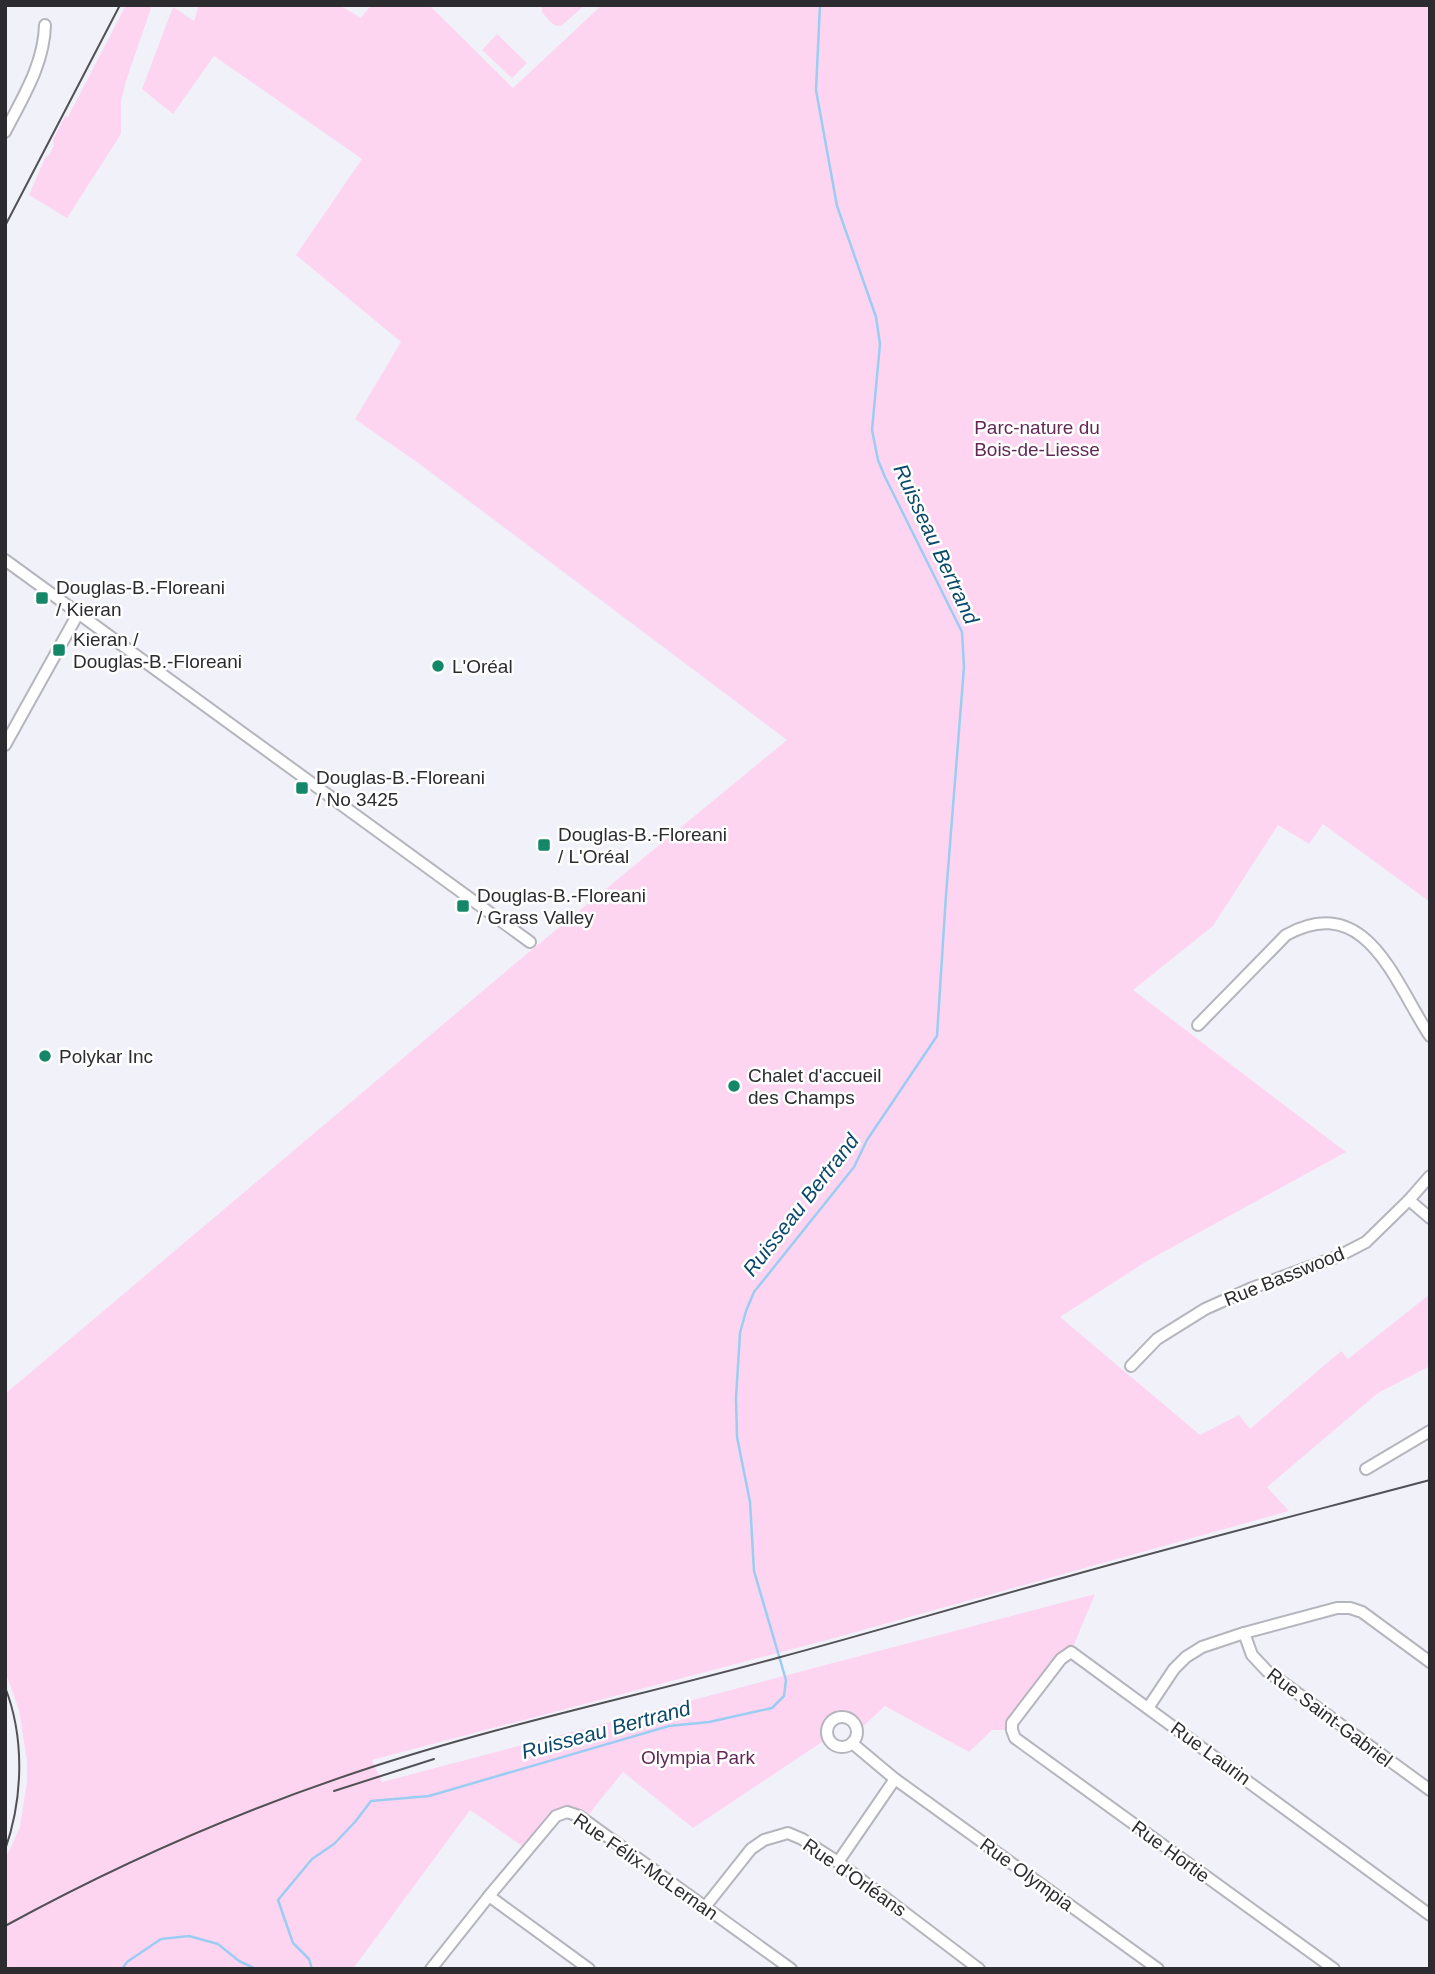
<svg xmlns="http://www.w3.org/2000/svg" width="1435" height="1974" font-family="Arial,sans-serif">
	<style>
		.green { fill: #fed5f1 }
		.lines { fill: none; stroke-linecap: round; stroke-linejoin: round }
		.stream { stroke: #9bcdf2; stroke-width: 2.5 }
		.minor-casing { stroke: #b5b5bd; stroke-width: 14 }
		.minor { stroke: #fff; stroke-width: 10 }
		.tram { stroke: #525156; stroke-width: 2 }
		.poi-dot { fill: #138767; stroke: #fff; stroke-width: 2.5 }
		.labels { text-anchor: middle; stroke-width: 5; stroke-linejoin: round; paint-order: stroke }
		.park-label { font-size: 19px; fill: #632856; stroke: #fff }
		.poi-label { font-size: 19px; fill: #2c2b2f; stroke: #fff; text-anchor: start }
		.street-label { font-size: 19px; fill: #2c2b2f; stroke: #fff }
		.water-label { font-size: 21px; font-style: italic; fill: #0b496c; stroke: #fff }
	</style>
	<rect width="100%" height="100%" fill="#f1f1fa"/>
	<g class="green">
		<polygon points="126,5 152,5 126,81 121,101 121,134 67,218 29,195 45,158 50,154 54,145 53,140 65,116 68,117"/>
		<path d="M199 5H339L361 18 371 5H429L513 88 602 5H1430V902L1323 824 1309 844 1278 825 1213 926 1133 990 1346 1152 1147 1261 1060 1317 1200 1435 1239 1415 1250 1429 1341 1351 1348 1359 1430 1294V1366L1378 1393 1267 1487 1289 1511 827 1640 372 1760 382 1782 1095 1594 1071 1652 1012 1730H992L969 1752 885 1706 857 1732C850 1697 806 1732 839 1747L822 1742 693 1828 623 1772 584 1820 567 1812 528 1850 470 1810 353 1969H5V1860L20 1827 27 1782V1761L19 1710 5 1671V1394L517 962 787 740 421 465 355 419 401 342 296 255 362 159 214 56 173 114 142 89 173 7 194 21Z"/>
		<path d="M542 5H585L561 26C552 27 547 18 542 12Z"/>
		<polygon points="497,34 527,63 512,78 482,50"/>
	</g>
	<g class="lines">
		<g class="stream">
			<polyline points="122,1969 127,1962 161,1939 189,1936 218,1944 239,1961 256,1969"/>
			<polyline points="312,1969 309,1959 293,1943 278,1900 312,1859 334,1844 355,1822 371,1801 429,1796 669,1726 709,1722 772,1708 784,1696 786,1680 754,1571 750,1502 737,1437 736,1398 740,1333 746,1311 754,1292 854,1167 867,1140 937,1036 946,895 964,667 962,632 885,477 878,460 872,430 880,344 876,317 837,206 816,90 820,5"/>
		</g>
		<g class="minor-casing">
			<g id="minor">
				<path d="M5 132C23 97 44 64 45 25"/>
				<polyline points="5,560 530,942"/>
				<polyline points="5,745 79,612"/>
				<path d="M1198 1025 1286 935C1367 890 1395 984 1430 1036"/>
				<polyline points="1409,1200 1430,1218"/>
				<polyline points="1131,1366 1157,1339 1205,1309 1252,1288 1339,1256 1366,1242 1409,1200 1430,1176"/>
				<polyline points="1366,1469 1430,1431"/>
				<polyline points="1244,1633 1252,1655 1267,1671 1430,1790"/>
				<polyline points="1148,1708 1174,1669 1186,1657 1202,1647 1244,1633 1337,1608 1350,1608 1362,1612 1430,1662"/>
				<circle cx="842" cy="1732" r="15"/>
				<polyline points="852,1743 895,1779 1158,1969"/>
				<polyline points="838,1862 895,1779"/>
				<polyline points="489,1896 589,1969"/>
				<polyline points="705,1907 751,1849 764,1840 788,1833 802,1839 838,1862 979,1969"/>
				<polyline points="431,1969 489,1896 556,1816 567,1812 579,1816 791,1969"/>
				<polyline points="1334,1969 1015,1738 1012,1730 1012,1723 1061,1659 1071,1652 1430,1915"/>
			</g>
		</g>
		<use href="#minor" class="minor"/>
		<g class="tram">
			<polyline points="5,226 120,5"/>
			<path d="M5 1687C25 1738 23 1799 5 1850"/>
			<polyline points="334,1791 434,1759"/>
			<path d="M5 1926C120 1863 239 1811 363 1770 499 1725 639 1696 777 1658 874 1632 970 1603 1066 1577 1187 1543 1309 1512 1430 1480"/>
		</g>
	</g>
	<g class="poi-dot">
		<rect x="35" y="591" width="14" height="14" rx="3.5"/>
		<rect x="52" y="643" width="14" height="14" rx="3.5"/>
		<circle cx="438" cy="666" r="7"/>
		<rect x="295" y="781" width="14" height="14" rx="3.5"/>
		<rect x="537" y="838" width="14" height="14" rx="3.5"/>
		<rect x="456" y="899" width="14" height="14" rx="3.5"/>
		<circle cx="45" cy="1056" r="7"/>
		<circle cx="734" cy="1086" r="7"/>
	</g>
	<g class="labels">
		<g class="park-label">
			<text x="1037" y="434">Parc-nature du<tspan x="1037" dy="22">Bois-de-Liesse</tspan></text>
			<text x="698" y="1764">Olympia Park</text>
		</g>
		<g class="poi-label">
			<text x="56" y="594">Douglas-B.-Floreani<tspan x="56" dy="22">/ Kieran</tspan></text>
			<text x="73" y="646">Kieran /<tspan x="73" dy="22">Douglas-B.-Floreani</tspan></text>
			<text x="452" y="673">L'Oréal</text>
			<text x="316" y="784">Douglas-B.-Floreani<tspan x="316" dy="22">/ No 3425</tspan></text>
			<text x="558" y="841">Douglas-B.-Floreani<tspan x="558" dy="22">/ L'Oréal</tspan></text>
			<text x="477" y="902">Douglas-B.-Floreani<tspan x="477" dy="22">/ Grass Valley</tspan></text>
			<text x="59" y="1063">Polykar Inc</text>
			<text x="748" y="1082">Chalet d'accueil<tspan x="748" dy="22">des Champs</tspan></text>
		</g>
		<g class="street-label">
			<text transform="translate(1284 1276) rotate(-22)" y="7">Rue Basswood</text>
			<text transform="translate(1330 1717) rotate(37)" y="7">Rue Saint-Gabriel</text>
			<text transform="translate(1211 1753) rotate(36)" y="7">Rue Laurin</text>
			<text transform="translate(1171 1851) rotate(36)" y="7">Rue Hortie</text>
			<text transform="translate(646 1866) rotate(35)" y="7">Rue Félix-McLernan</text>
			<text transform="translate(1027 1874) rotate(36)" y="7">Rue Olympia</text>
			<text transform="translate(855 1877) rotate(35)" y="7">Rue d'Orléans</text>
		</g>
		<g class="water-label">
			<text transform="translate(936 544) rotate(65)" y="7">Ruisseau Bertrand</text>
			<text transform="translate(801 1205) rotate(-52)" y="7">Ruisseau Bertrand</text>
			<text transform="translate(606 1730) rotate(-15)" y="7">Ruisseau Bertrand</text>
		</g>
	</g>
	<rect width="1435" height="1974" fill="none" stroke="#2c2b2f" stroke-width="14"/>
</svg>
